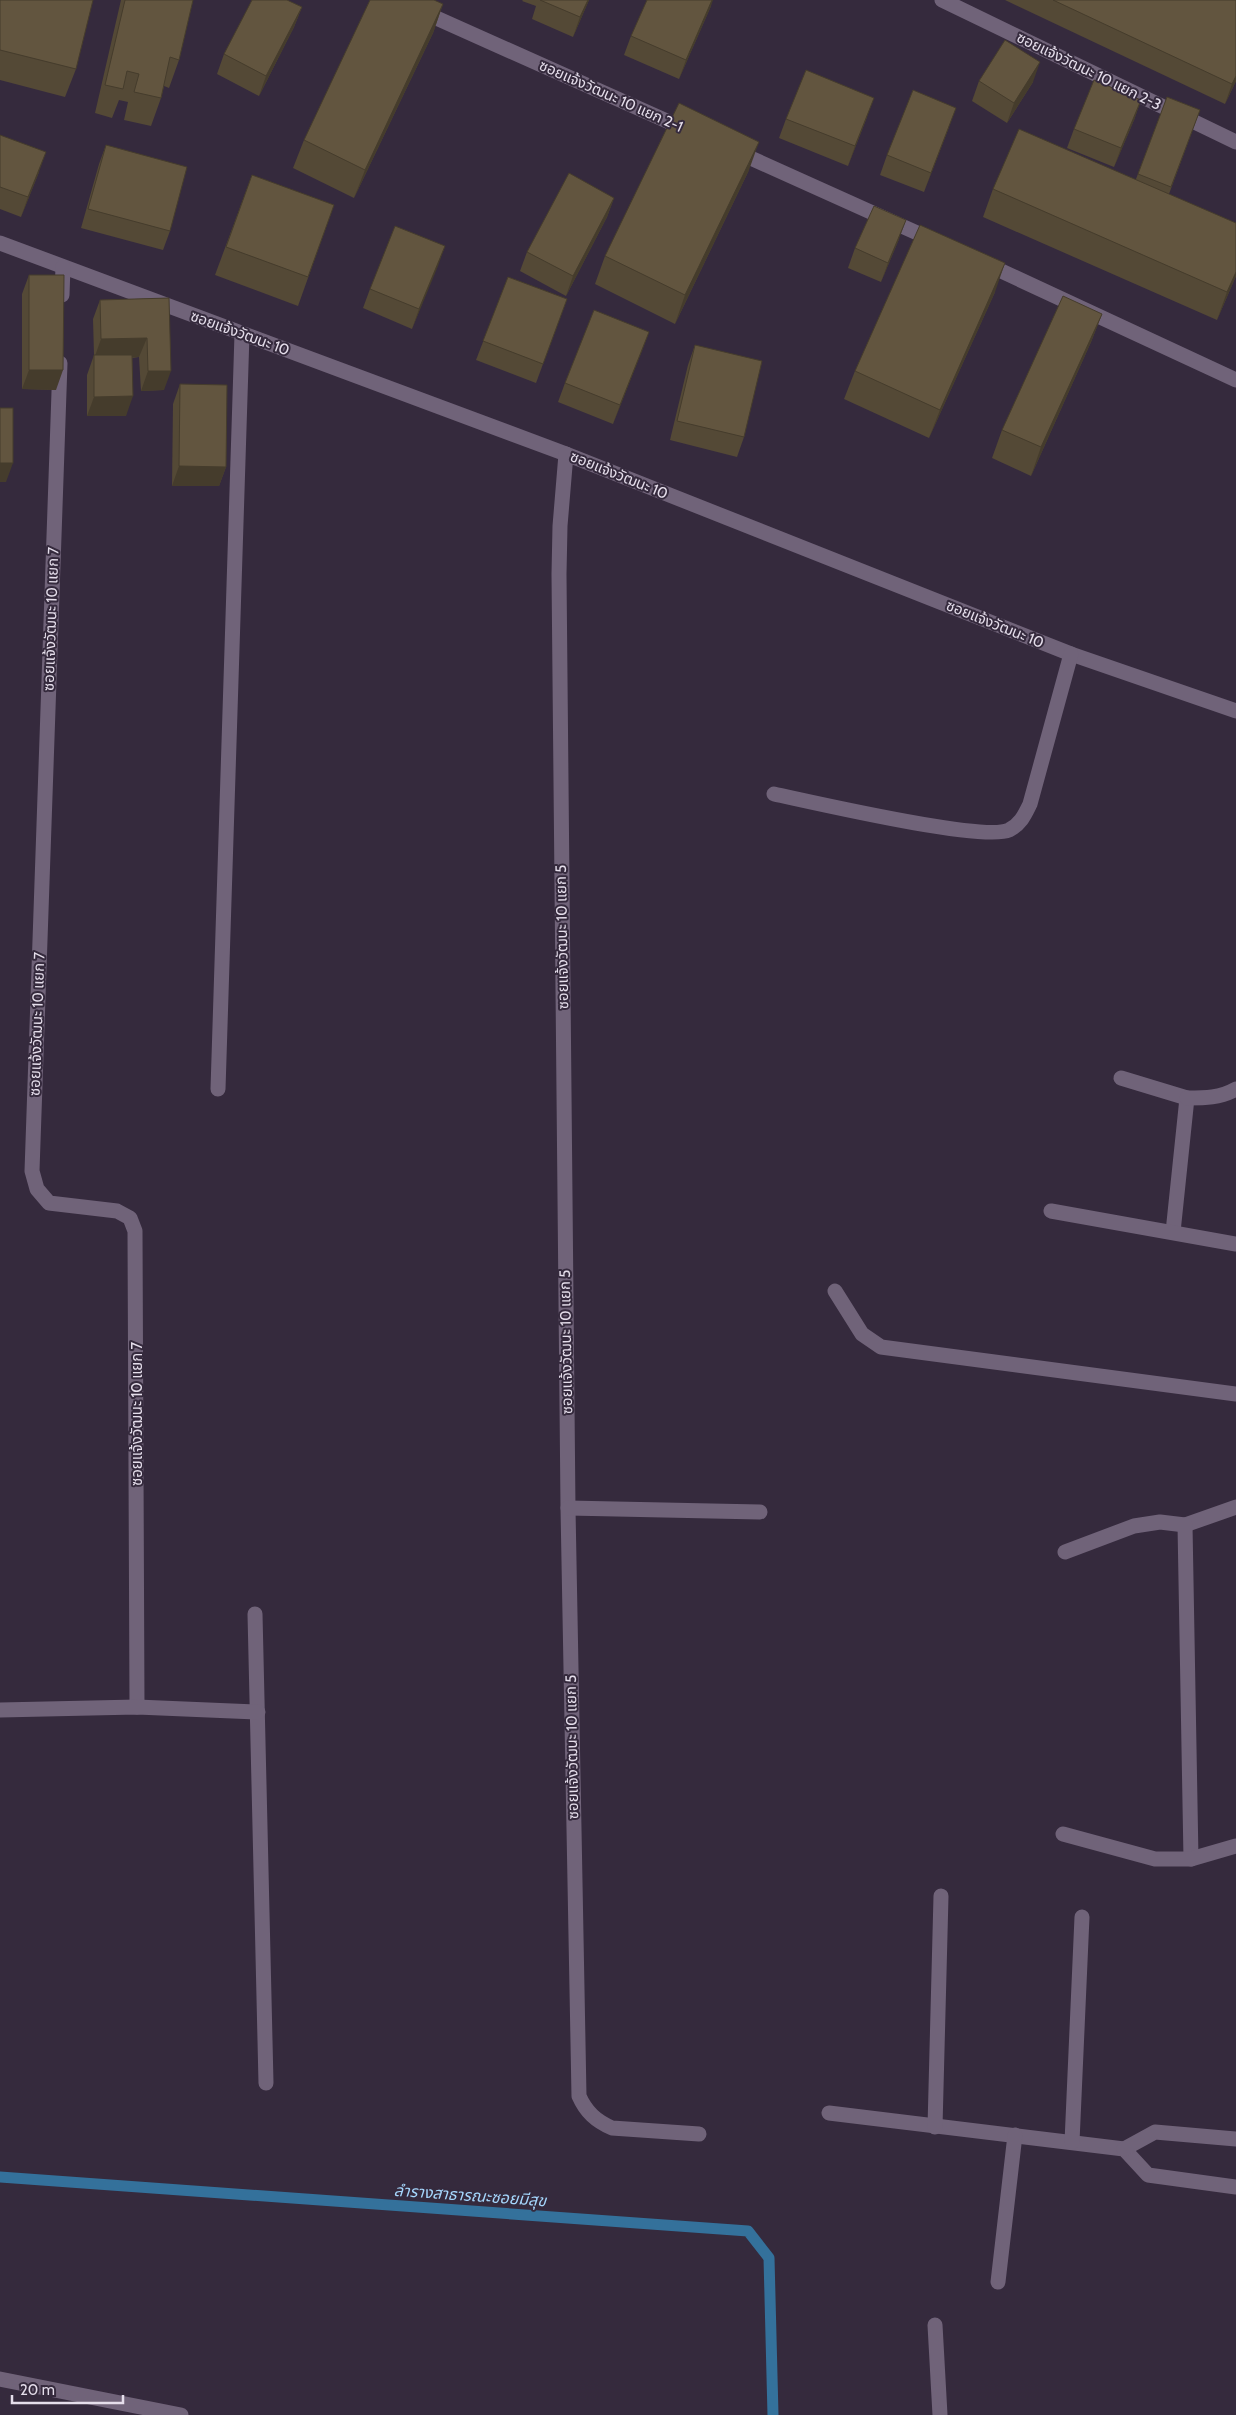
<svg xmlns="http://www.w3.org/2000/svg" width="1236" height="2415" font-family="Cabin,'Noto Sans Thai',sans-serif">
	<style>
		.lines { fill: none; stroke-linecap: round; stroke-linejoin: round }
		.stream { stroke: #34719b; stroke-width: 11 }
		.service { stroke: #706379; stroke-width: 15 }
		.minor { stroke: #706379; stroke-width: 15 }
		.wall { fill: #544936 }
		.shaded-wall { fill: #453c2c }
		.building { fill: #62553f; stroke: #453c2c }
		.labels { text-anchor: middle; stroke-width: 4; stroke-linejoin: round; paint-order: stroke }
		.street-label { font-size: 15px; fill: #e5deeb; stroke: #352a3d }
		.water-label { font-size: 16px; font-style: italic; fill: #a5d6fc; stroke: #352a3d }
	</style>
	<rect width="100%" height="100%" fill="#352a3d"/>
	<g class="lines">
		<polyline class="stream" points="0,2177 748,2231 769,2258 773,2415"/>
		<g class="service">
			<polyline points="835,1291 862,1334 881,1347 1236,1394"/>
			<polyline points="1185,1525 1236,1507"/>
			<polyline points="1065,1552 1134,1526 1160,1522 1185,1525 1191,1859"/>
			<polyline points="1063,1834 1155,1859 1191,1859 1236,1846"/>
			<polyline points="0,2379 181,2415"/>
		</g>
		<g class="minor">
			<polyline points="396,0 687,130"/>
			<polyline points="942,0 1236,142"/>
			<polyline points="735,151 935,241"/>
			<polyline points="0,243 566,454 1071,654 1236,711"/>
			<polyline points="984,263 1236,380"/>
			<polyline points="62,295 63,267"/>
			<polyline points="60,363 32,1171 37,1189 49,1203 117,1211 130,1218 135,1231 137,1707"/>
			<path d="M566 454 560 526 559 574 568 1508 579 2096C586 2112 596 2121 612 2128L699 2134"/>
			<path d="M774 794C812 802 983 842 1009 830 1021 824 1025 814 1030 804L1071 654"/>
			<polyline points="1121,1078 1187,1098 1173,1232"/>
			<polyline points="218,1089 242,334"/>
			<path d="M1187 1098C1205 1098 1220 1098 1236 1089"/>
			<polyline points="1051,1211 1236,1244"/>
			<polyline points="568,1508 760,1512"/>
			<polyline points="255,1614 266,2083"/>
			<polyline points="0,1710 137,1707 258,1712"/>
			<polyline points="829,2113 1124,2149 1148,2175 1236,2187"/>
			<polyline points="935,2127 941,1896"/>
			<polyline points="1072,2142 1082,1917"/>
			<polyline points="1124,2149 1155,2132 1236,2139"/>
			<polyline points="998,2282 1015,2135"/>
			<polyline points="935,2325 940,2415"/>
		</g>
	</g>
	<g class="wall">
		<polygon points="0,0 76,69 65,97 0,80"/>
		<polygon points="121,0 193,0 179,60 169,88 164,86 161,98 151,126 124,120 128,102 119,100 112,118 95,113"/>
		<polygon points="523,0 589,0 573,37 532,19 536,6 522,1"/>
		<polygon points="1005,0 1236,0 1236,81 1225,104"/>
		<polygon points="443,4 433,33 354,198 293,168 304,140"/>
		<polygon points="711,6 679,79 624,55 631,36"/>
		<polygon points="302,7 294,27 259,96 217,74 224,54"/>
		<polygon points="979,81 1033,82 1007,123 972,101"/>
		<polygon points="1167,97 1200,110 1169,194 1236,276 1217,320 983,217 993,189 1136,179"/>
		<polygon points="1141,100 1134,120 1114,167 1067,148 1074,129"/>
		<polygon points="867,117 848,166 779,138 786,119"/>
		<polygon points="949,127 924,192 880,175 887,155"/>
		<polygon points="0,135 39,172 21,217 0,209"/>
		<polygon points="106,145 170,231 163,250 81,228 99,164"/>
		<polygon points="749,170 675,324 595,284 605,256"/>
		<polygon points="252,175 334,205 298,306 215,275"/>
		<polygon points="614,198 607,217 566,296 520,271 527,252"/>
		<polygon points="899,239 881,282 848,268 855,248"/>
		<polygon points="445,246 412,329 363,308 370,289"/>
		<polygon points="29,275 56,390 22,389 22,294"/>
		<polygon points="508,277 567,299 536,383 476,360"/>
		<polygon points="995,292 929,438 844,399 855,371"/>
		<polygon points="169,298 164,390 141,391 139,357 132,358 126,416 87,416 87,375 94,355 93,319 100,300"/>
		<polygon points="1102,314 1091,342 1031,476 992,458 1002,430"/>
		<polygon points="649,332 613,424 558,402 565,383"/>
		<polygon points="695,345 744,437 737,457 670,440 688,365"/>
		<polygon points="180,384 226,467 219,486 172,486 173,404"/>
	</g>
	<g class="shaded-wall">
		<polygon points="588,0 589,0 573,37 580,17"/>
		<polygon points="712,0 713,0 711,6 679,79 686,60"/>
		<polygon points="443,4 433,33 354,198 365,170"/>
		<polygon points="302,7 294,27 259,96 266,76"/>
		<polygon points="1040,62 1033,82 1007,123 1014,103"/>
		<polygon points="1236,76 1236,81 1225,104 1232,84"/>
		<polygon points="874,98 867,117 848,166 855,146"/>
		<polygon points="1141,100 1134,120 1114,167 1121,148"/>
		<polygon points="956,108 949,127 924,192 931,173"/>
		<polygon points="759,142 749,170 675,324 685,295"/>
		<polygon points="46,152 39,172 21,217 28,197"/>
		<polygon points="614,198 607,217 566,296 573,276"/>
		<polygon points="906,220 899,239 881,282 888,263"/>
		<polygon points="445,246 438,266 412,329 419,309"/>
		<polygon points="1005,263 995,292 929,438 940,410"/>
		<polygon points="1236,272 1236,276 1217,320 1227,292"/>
		<polygon points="1102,314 1091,342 1031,476 1041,447"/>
		<polygon points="649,332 642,351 613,424 620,405"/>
		<polygon points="147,338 139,357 94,359 101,339"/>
		<polygon points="29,370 63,370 56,390 22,389"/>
		<polygon points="148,371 171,371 164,390 141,391"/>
		<polygon points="133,396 126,416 87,416 94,397"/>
		<polygon points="0,463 13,463 6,482 0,482"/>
		<polygon points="179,466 226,467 219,486 172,486"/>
	</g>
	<g class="building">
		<polygon points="0,0 93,0 76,69 0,50"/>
		<polygon points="125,0 193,0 179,60 170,57 161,98 134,92 139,74 127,71 123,89 105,85"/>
		<polygon points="252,0 287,0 302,7 266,76 224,54"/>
		<polygon points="370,0 434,0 443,4 365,170 304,140"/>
		<polygon points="540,0 588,0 580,17"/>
		<polygon points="647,0 712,0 686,60 631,36"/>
		<polygon points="1053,0 1236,0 1236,76 1232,84"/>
		<polygon points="1005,40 1040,62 1014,103 979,81"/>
		<polygon points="806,70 874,98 855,146 786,119"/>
		<polygon points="1094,80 1141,100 1121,148 1074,129"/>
		<polygon points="913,90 956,108 931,173 887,155"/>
		<polygon points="1167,97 1200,110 1171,187 1138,174"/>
		<polygon points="679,103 759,142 685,295 605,256"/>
		<polygon points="1019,129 1236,223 1236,272 1227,292 993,189"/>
		<polygon points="0,135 46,152 28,197 0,187"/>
		<polygon points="106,145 187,167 170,231 88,209"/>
		<polygon points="569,173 614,198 573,276 527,252"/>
		<polygon points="252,175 334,205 308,277 226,247"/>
		<polygon points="874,206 906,220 888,263 855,248"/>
		<polygon points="920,225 1005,263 940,410 855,371"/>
		<polygon points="395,226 445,246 419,309 370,289"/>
		<polygon points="29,275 64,275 63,370 29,370"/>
		<polygon points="508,277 567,299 543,364 483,341"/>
		<polygon points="1063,296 1102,314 1041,447 1002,430"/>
		<polygon points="169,298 171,371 148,371 147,338 101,339 100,300"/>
		<polygon points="594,310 649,332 620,405 565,383"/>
		<polygon points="695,345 762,361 744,437 677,421"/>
		<polygon points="94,355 132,355 133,396 94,397"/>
		<polygon points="180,384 227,385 226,467 179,466"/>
		<rect x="0" y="408" width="13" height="55"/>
	</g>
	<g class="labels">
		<g class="street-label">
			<text transform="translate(1089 71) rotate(26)" y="5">ซอยแจ้งวัฒนะ 10 แยก 2-3</text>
			<text transform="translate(611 96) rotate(24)" y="5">ซอยแจ้งวัฒนะ 10 แยก 2-1</text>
			<text transform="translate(240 333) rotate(20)" y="5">ซอยแจ้งวัฒนะ 10</text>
			<text transform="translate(619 475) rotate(22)" y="5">ซอยแจ้งวัฒนะ 10</text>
			<text transform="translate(51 619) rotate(-88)" y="5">ซอยแจ้งวัฒนะ 10 แยก 7</text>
			<text transform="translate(995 624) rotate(22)" y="5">ซอยแจ้งวัฒนะ 10</text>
			<text transform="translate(562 937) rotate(-91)" y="5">ซอยแจ้งวัฒนะ 10 แยก 5</text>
			<text transform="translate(37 1024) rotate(-88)" y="5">ซอยแจ้งวัฒนะ 10 แยก 7</text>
			<text transform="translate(566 1342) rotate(-91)" y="5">ซอยแจ้งวัฒนะ 10 แยก 5</text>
			<text transform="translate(137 1414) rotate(-90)" y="5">ซอยแจ้งวัฒนะ 10 แยก 7</text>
			<text transform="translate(572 1747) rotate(-91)" y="5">ซอยแจ้งวัฒนะ 10 แยก 5</text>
		</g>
		<g class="water-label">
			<text transform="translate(470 2195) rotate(4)" y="6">ลำรางสาธารณะซอยมีสุข</text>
		</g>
	</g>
	<path d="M12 2395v8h111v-8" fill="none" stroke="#e5deeb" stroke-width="2.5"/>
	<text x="20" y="2395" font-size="15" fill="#e5deeb" stroke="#352a3d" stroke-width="4" paint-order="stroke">20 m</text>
</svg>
